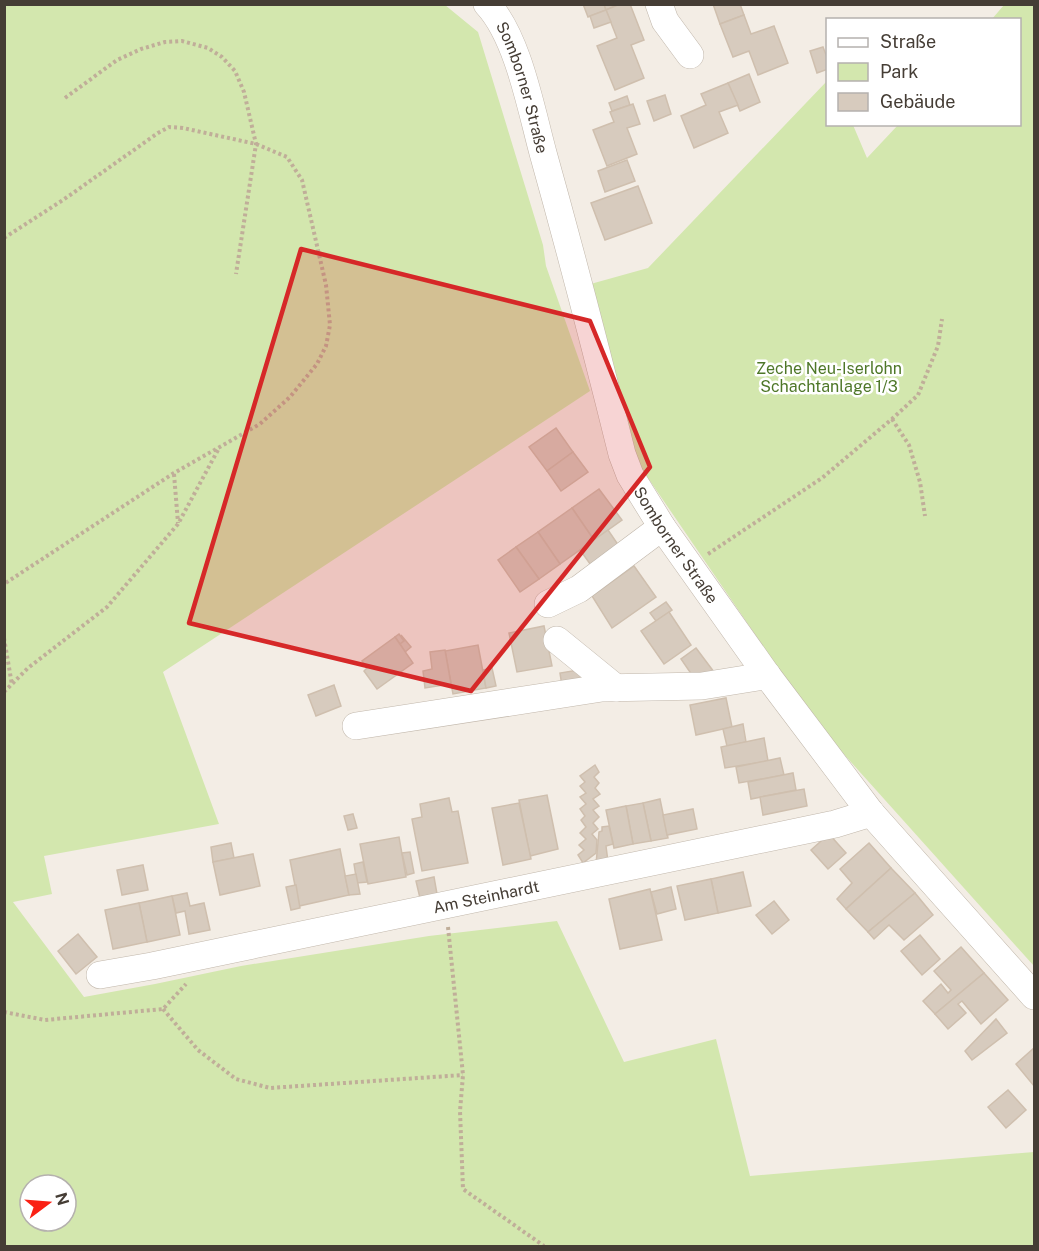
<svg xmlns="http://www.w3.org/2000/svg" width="1039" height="1251" font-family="'Public Sans',sans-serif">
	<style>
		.green { fill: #d3e7ae; fill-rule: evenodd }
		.building { fill: #d7cbbe; stroke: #cfbfae; stroke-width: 1.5 }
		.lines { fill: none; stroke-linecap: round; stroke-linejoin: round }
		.minor-casing { stroke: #c1b7ab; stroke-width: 28 }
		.path { stroke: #c0ae99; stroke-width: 4; stroke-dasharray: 3 3; stroke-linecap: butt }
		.minor { stroke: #fff; stroke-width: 27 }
		.marked { fill: #d62828; fill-opacity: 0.2; stroke: #d62828; stroke-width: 4.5; stroke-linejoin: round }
		.labels { text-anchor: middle; stroke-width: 5; stroke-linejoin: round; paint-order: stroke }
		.street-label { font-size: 16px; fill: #453d35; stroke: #fff }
		.park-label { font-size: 16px; fill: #4e7728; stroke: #fff }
	</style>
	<rect width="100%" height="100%" fill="#f3ede5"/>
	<g class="green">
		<path d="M5 4 445 5 478 32 543 245 546 266 590 391 163 672 219 824 44 856 52 894 13 902 84 997 155 984 241 966 429 936 557 921 624 1062 716 1039 750 1176 1034 1152V1246H5ZM30 1185H66V1221H30Z"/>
		<polygon points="1004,5 1034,5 1034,966 815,722 635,459 587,285 648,268 827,81 828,124 853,125 867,158 898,125 1020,124 1020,20 992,19"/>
	</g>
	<g class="building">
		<polygon points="583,4 604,4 606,10 588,17"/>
		<polygon points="604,4 620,4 606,10"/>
		<polygon points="620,4 630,4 644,40 631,45 644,78 615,90 597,46 617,38 606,10"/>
		<polygon points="713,4 740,4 744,15 720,24"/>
		<polygon points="606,10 611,22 594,28 590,16"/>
		<polygon points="744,15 751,34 774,26 788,63 758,75 749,51 733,57 720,24"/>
		<polygon points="823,47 828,60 828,69 817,73 810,51"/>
		<polygon points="749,74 760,102 740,111 728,83"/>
		<polygon points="728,83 738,105 719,112 728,133 694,148 681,116 706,105 701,94"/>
		<polygon points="665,95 671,114 654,121 647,101"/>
		<polygon points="627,96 630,105 612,111 609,103"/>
		<polygon points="633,104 640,124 627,128 637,154 607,166 593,130 614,122 610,112"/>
		<polygon points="627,160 635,181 605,192 598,171"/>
		<polygon points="638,186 652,223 605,240 591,203"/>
		<polygon points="556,428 573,452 547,471 529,447"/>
		<polygon points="573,452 588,472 561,491 547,471"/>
		<polygon points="599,489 622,520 594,540 572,508"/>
		<polygon points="572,508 594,540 560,564 538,532"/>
		<polygon points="608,530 621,549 593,568 580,550"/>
		<polygon points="538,532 560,564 539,579 516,547"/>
		<polygon points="516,547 539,579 520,592 498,560"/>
		<polygon points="634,566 656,597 612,628 592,596"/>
		<polygon points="666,602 672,610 656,621 650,613"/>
		<polygon points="669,612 691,645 664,664 641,631"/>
		<polygon points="544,626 552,666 517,672 509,633"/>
		<polygon points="399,634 404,641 400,644 395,637"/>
		<polygon points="401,635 411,647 405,652 400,644 404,641"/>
		<polygon points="395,637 413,663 377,689 364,671 367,668 362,661"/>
		<polygon points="478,645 486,688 453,694 445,651"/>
		<polygon points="696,648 717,676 692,675 681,659"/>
		<polygon points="445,650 451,684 425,688 423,671 432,669 430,652"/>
		<polygon points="492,668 496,686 486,688 483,670"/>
		<polygon points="584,669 586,682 562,686 560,673"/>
		<polygon points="334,685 341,706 316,716 308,695"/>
		<polygon points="726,698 732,727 696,735 690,705"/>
		<polygon points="743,724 746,742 727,746 723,729"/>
		<polygon points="764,738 768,761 725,768 721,747"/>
		<polygon points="780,758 784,775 739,783 736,767"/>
		<polygon points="595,765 599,772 594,777 599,783 595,788 600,794 593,799 599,806 593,810 599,817 593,823 598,829 592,834 597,840 596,853 583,863 578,855 584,850 579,845 586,839 580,833 586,827 581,820 585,816 580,809 586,804 580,797 586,793 580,786 585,782 580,776"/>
		<polygon points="793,773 796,790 751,799 748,782"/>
		<polygon points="804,789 807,806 763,815 760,797"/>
		<polygon points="547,795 558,849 530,856 519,800"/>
		<polygon points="449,798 452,812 458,811 468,863 422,871 412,819 422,817 420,804"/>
		<polygon points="660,799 668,838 651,841 643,803"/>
		<polygon points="519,803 531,859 503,865 492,808"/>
		<polygon points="643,803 651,841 633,844 626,806"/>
		<polygon points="626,806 633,844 614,848 606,810"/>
		<polygon points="693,809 697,829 667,835 663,815"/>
		<polygon points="353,814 357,828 348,830 344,816"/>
		<polygon points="609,826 613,844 606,846 608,862 596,864 599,832 602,831 602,827"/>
		<polygon points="829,834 846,853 828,869 811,850"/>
		<polygon points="399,837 406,877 368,884 360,844"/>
		<polygon points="231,843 234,858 213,862 211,847"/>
		<polygon points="869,843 891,868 846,909 837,899 852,883 840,869"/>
		<polygon points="340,849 349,895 299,906 290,860"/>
		<polygon points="410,852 414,873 407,875 402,853"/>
		<polygon points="253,854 260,886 220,895 213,862"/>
		<polygon points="363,862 367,882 357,883 354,864"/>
		<polygon points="143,865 148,890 122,895 117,870"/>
		<polygon points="891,868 915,893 868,932 846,909"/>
		<polygon points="743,872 751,906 718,913 711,879"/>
		<polygon points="356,874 360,894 349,895 345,876"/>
		<polygon points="434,877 437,894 420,898 416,881"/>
		<polygon points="711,879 718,913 685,920 677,886"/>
		<polygon points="296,885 300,908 291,910 286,887"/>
		<polygon points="671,887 676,909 657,914 651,892"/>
		<polygon points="650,889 662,940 620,949 609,899"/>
		<polygon points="187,893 190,906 204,903 210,930 189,934 185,911 176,913 172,896"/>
		<polygon points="915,893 933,915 904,940 889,925 874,939 868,932"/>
		<polygon points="172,896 180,935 147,942 139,903"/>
		<polygon points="774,901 789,920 772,934 756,915"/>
		<polygon points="139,903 147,942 113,949 105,910"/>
		<polygon points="78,934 97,957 76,974 58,951"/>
		<polygon points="920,935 940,959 922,975 901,951"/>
		<polygon points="961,947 984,973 935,1014 923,1001 941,984 948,993 951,990 934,971"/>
		<polygon points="984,973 1008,1000 981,1024 962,1001 958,1004 966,1013 948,1029 935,1014"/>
		<polygon points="996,1019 1007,1033 972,1060 965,1051"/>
		<polygon points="1034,1048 1034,1086 1016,1064"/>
		<polygon points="1008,1090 1026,1110 1006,1128 988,1107"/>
	</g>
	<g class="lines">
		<g class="minor-casing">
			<g id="minor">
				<path id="s1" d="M487 4C518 37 531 109 543 153 571 253 597 353 622 454L630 475 662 527 767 675 871 813 1034 996"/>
				<polyline points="659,4 665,21 690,55"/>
				<polyline points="548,604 579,589 662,527"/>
				<polyline points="557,640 616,688"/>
				<polyline points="356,726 602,688 702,686 758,677 767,675"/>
				<path id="s2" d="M100 975 152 966 835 824 871 813"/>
			</g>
		</g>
		<g class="path">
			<polyline points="65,98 117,60 141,49 165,42 182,41 208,48 222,57 235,71 244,92 256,144 236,274"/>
			<polyline points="4,238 63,200 158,133 169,127 183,128 256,144 287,157 302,180 326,285 330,325 326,346 317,364 290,397 260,424 174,473 4,584"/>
			<polyline points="892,419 909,445 920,482 925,516"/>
			<polyline points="174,474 178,523"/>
			<polyline points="708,554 822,478 892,419 918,395 938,346 942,319"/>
			<polyline points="4,638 12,685"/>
			<polyline points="4,692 28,668 107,607 178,524 219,448"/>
			<polyline points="448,927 463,1075 460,1111 463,1189 544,1246"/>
			<polyline points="163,1009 198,1050 236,1079 270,1088 463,1075"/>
			<polyline points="4,1012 45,1020 163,1009 186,984"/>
		</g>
		<use href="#minor" class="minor"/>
	</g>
	<path class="marked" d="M301 249 590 321 650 467 471 691 189 623Z"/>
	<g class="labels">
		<g class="street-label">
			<text dy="6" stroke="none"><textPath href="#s1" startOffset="92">Somborner Straße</textPath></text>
			<text dy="6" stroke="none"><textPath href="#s1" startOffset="578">Somborner Straße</textPath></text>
			<text dy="6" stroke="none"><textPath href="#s2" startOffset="394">Am Steinhardt</textPath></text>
		</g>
		<g class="park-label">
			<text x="829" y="374">Zeche Neu-Iserlohn<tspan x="829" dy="18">Schachtanlage 1/3</tspan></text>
		</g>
	</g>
	<rect width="1039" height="1251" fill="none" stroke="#453d35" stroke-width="12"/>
	<rect x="826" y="18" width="195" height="108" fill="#ffffff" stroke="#b5b1ae" stroke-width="1.5"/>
	<rect x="838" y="38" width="30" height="9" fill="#ffffff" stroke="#b5b1ae" stroke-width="1.5"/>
	<text x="880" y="48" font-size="18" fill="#453d35">Straße</text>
	<rect x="838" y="63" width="30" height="18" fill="#d3e7ae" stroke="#b5b1ae" stroke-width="1.5"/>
	<text x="880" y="78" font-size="18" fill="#453d35">Park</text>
	<rect x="838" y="93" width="30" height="18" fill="#d7cbbe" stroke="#b5b1ae" stroke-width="1.5"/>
	<text x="880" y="108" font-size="18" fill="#453d35">Gebäude</text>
	<g transform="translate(48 1203) rotate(74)"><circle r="28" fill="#ffffff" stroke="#b5b1ae" stroke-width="1.5"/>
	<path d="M0-4.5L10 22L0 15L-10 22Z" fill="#fa2115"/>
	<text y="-9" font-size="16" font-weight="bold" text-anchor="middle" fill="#453d35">N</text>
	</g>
</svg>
